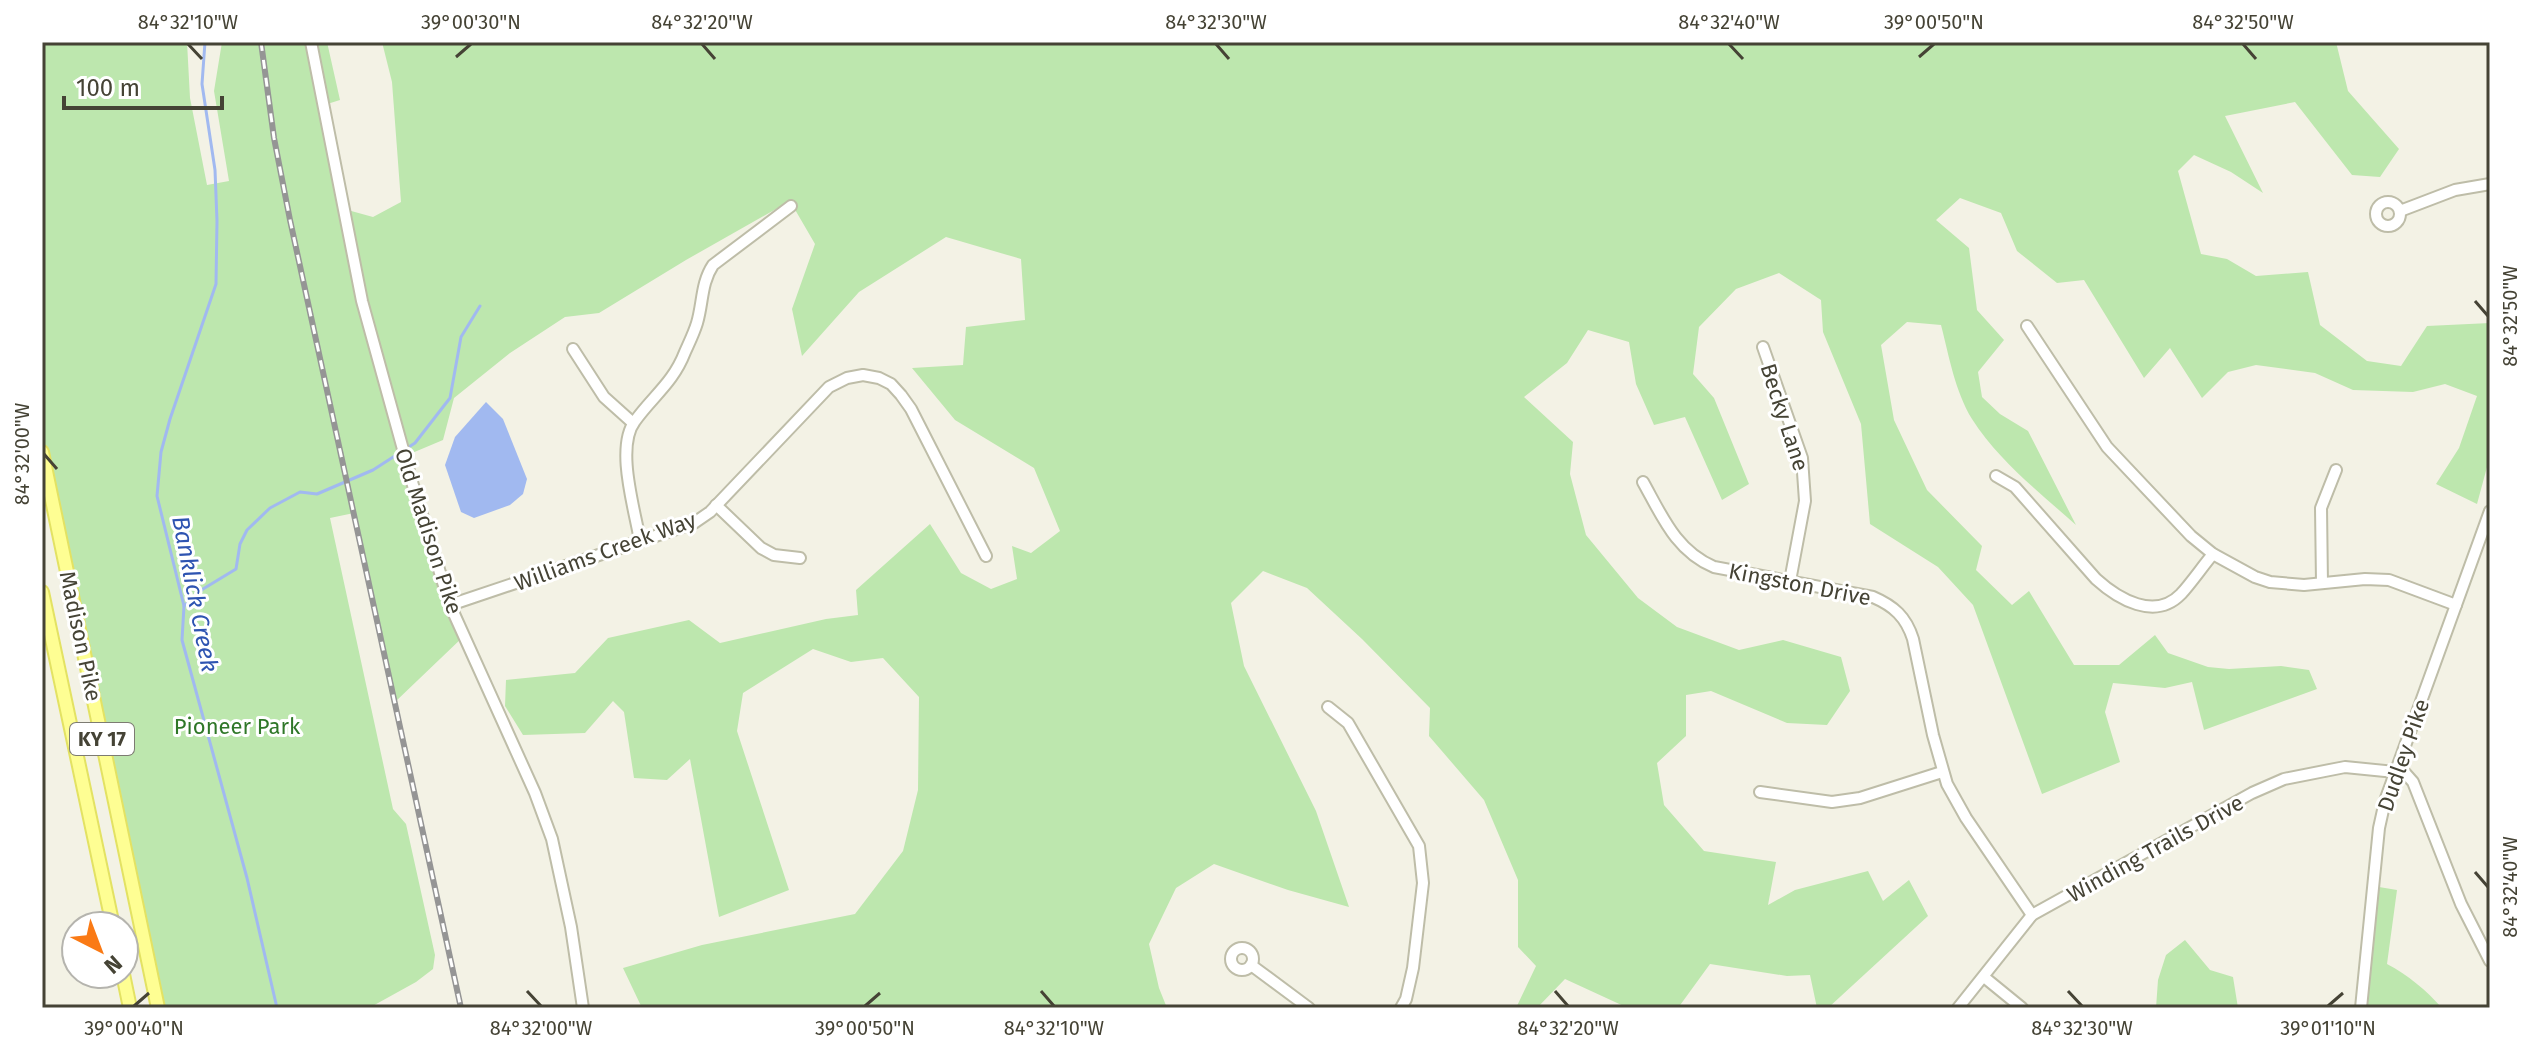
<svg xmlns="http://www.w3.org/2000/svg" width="2532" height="1050" font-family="'Fira Sans',sans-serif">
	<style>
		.green { fill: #bde7ae }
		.water { fill: #a1b9f0 }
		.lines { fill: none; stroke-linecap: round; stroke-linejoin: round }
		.stream { stroke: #a1b9f0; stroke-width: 3 }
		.minor-casing { stroke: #bebda8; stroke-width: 14 }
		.major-casing { stroke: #e3e263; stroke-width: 16 }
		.minor { stroke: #fff; stroke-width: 10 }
		.major { stroke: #fefe93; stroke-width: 12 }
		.rail-casing { stroke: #959595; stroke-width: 6 }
		.rail { stroke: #fff; stroke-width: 3; stroke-dasharray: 9; stroke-linecap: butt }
		.ticks { fill: none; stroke: #454335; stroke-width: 3 }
		.labels { text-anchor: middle; stroke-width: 6; stroke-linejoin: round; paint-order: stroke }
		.shield { fill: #fff; stroke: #7d7b72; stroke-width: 2 }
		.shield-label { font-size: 20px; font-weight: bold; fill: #454335 }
		.street-label { font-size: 22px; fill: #454335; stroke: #fff }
		.park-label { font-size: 22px; fill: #2f7728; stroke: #fff }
		.water-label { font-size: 24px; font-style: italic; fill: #2e54b1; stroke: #fff }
		.neatline { fill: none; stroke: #454335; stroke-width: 3 }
		.ticks-label { font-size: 20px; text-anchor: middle; fill: #454335 }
	</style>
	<rect width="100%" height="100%" fill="#f3f2e5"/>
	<g class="green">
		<path d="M42 42H187L190 98 207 185 229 181 214 91 222 42H327L340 100 324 105 344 209 373 217 401 202 392 82 382 42H2336L2348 91 2399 149 2380 177 2352 175 2295 102 2225 116 2263 193 2231 172 2194 155 2178 171 2201 254 2227 259 2256 276 2308 272 2320 325 2367 361 2401 366 2427 326 2490 323V456L2477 504 2436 484 2459 448 2477 396 2445 384 2413 392 2353 390 2315 373 2256 365 2228 372 2202 398 2170 348 2144 378 2084 280 2057 283 2017 251 2001 213 1960 198 1936 220 1969 248 1977 310 2004 340 1978 372 1982 397 2000 414 2028 431 2076 525C2039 492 1999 461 1972 419 1955 391 1949 356 1941 325L1907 322 1881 345 1894 420 1927 490 1982 546 1976 570 2012 605 2029 591 2074 665H2119L2155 635 2168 653 2208 667 2229 669 2281 666 2309 670 2317 689 2204 730 2192 682 2165 688 2113 683 2105 712 2120 762 2042 794 1973 605 1938 567 1870 524 1861 424 1823 332 1821 300 1779 273 1736 289 1699 327 1693 374 1714 398 1749 484 1722 500 1685 417 1654 425 1636 384 1629 342 1588 330 1567 363 1524 397 1573 442 1570 474 1586 535 1638 598 1677 627 1739 650 1783 640 1841 657 1850 691 1827 725 1787 723 1711 691 1686 695V736L1657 763 1664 805 1704 851 1776 862 1768 905 1795 890 1868 871 1883 901 1909 880 1928 916 1828 1008H1817L1810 975 1787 976 1710 964 1678 1008H1628L1565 979 1537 1008H1516L1536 966 1518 947V880L1484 800 1429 736 1430 708 1362 639 1307 588 1263 571 1231 603 1244 666 1316 811 1349 907 1288 890 1214 864 1176 888 1149 944 1159 988 1167 1008H642L623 968 702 945 855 914 903 851 918 790 919 697 883 658 851 662 813 649 743 693 737 731 789 890 719 917 690 759 667 780 634 778 624 712 613 701 585 733 523 735 505 706 506 680 575 673 608 638 689 620 720 643 826 619 858 615 856 590 930 524 961 573 991 589 1017 579 1012 546 1031 553 1060 531 1034 468 955 420 912 368 963 365 966 327 1025 320 1021 259 946 237 859 292 802 356 792 309 815 244 790 201 686 260 599 313 565 317 510 353 454 398 443 440 405 456 464 636 395 702 354 513 330 518 393 809 406 824 435 955 433 969 416 982 369 1008H158L42 452Z"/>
		<path d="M2373 886 2397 890 2387 964C2408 975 2426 990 2442 1008H2361Z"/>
		<polygon points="2185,940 2210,970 2233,977 2238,1008 2156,1008 2158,980 2166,955"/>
	</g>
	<polygon class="water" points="486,402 503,419 527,479 523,494 510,505 474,518 461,512 445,465 455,437"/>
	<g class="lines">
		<g class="stream">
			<polyline points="205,42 202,84 215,170 217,221 216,284 170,419 161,452 157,496 184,606 182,640 247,878 277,1008"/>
			<polyline points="184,606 203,589 236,569 240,544 247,530 270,508 300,492 317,494 373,470 415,443 450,398 461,337 480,306"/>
		</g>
		<g class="minor-casing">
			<g id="minor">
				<polyline points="311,42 362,301 412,482 450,605 535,793 552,839 571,927 583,1008"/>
				<circle cx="2388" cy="214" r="12"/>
				<polyline points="2400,211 2455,190 2490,184"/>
				<polyline points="2027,326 2107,447 2191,536 2213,554 2255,577 2270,582 2304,585 2365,579 2389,580 2456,605"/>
				<polyline points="1763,347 1802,458 1805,501 1790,581"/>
				<polyline points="573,349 604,397 633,423"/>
				<path d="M1996 476 2015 487 2096 579C2118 599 2155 621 2181 594 2192 582 2202 567 2213 554"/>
				<path d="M1643 482C1662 516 1676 551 1714 567L1873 597C1894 606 1906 617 1913 639L1933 735 1947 784 1966 818 2032 915"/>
				<polyline points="716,505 761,548 774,555 800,558"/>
				<path d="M640 541C635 510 615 447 635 421 653 396 673 383 685 352 689 343 694 333 697 323 703 303 701 283 713 265L791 206"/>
				<polyline points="2322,583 2321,508 2336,470"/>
				<polyline points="450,605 694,523 710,512 829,387 847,378 863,375 879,378 891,384 901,395 911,409 986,556"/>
				<polyline points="1328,707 1348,723 1419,846 1423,883 1413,968 1406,999 1401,1008"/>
				<polyline points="1760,792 1832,802 1860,798 1942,772"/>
				<circle cx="1242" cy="959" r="11"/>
				<polyline points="1251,965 1309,1008"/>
				<polyline points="1984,977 2022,1008"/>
				<polyline points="1958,1008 2032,915 2252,793 2284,779 2345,767 2405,773 2413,782 2461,904 2490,961"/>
				<polyline points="2361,1008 2379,828 2385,801 2490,511"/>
			</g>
		</g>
		<g class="major-casing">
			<g id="major">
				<polyline points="42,452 158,1008"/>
				<polyline points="42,592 113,926"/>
				<polyline points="123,974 130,1008"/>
			</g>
		</g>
		<use href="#minor" class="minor"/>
		<use href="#major" class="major"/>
		<g class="rail-casing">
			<polyline id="rail" points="261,42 274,138 290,220 461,1008"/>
		</g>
		<use href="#rail" class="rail"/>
	</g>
	<path class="ticks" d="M188 44 202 59M702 44 715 59M1216 44 1229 59M1729 44 1743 59M2243 44 2256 59M456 57 471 44M1919 57 1934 44M2475 301 2488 316M44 454 57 469M2475 872 2488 887M527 991 541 1006M1041 991 1054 1006M1555 991 1568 1006M2068 991 2082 1006M134 1006 149 993M865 1006 880 993M2328 1006 2343 993"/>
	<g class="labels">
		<rect class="shield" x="70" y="723" width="64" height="32" rx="6"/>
		<g class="shield-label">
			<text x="102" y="746">KY 17</text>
		</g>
		<g class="street-label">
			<text transform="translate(1785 417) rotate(72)" y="8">Becky Lane</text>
			<text transform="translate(429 531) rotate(72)" y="8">Old Madison Pike</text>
			<text transform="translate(605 551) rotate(-20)" y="8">Williams Creek Way</text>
			<text transform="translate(1800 584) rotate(11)" y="8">Kingston Drive</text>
			<text transform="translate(81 636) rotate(78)" y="8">Madison Pike</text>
			<text transform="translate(2403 755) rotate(-71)" y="8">Dudley Pike</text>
			<text transform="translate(2155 848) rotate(-29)" y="8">Winding Trails Drive</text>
		</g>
		<g class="park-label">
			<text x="237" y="734">Pioneer Park</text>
		</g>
		<g class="water-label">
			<text transform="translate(195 594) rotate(79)" y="8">Banklick Creek</text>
		</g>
	</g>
	<rect width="2532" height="1050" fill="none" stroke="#ffffff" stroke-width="88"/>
	<g transform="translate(100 950) rotate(138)"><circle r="38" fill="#ffffff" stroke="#b5b4ae" stroke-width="2"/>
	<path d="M0-6L14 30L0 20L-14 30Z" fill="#fa7a15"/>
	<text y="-12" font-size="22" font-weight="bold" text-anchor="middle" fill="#454335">N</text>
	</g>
	<path d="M64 96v12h158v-12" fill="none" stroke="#454335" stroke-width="4"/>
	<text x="76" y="96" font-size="24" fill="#454335" stroke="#ffffff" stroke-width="6" paint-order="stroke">100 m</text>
	<rect x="44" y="44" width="2444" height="962" class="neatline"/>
	<g class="ticks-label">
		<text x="188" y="29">84°32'10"W</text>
		<text x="471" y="29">39°00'30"N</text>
		<text x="702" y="29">84°32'20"W</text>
		<text x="1216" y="29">84°32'30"W</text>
		<text x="1729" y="29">84°32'40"W</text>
		<text x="1934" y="29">39°00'50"N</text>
		<text x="2243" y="29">84°32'50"W</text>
		<text transform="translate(2510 316) rotate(-90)" y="7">84°32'50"W</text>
		<text transform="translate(22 454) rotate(-90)" y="7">84°32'00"W</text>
		<text transform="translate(2510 887) rotate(-90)" y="7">84°32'40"W</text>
		<text x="134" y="1035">39°00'40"N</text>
		<text x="541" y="1035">84°32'00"W</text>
		<text x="865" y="1035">39°00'50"N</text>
		<text x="1054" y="1035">84°32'10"W</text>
		<text x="1568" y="1035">84°32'20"W</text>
		<text x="2082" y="1035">84°32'30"W</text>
		<text x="2328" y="1035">39°01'10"N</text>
	</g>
</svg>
